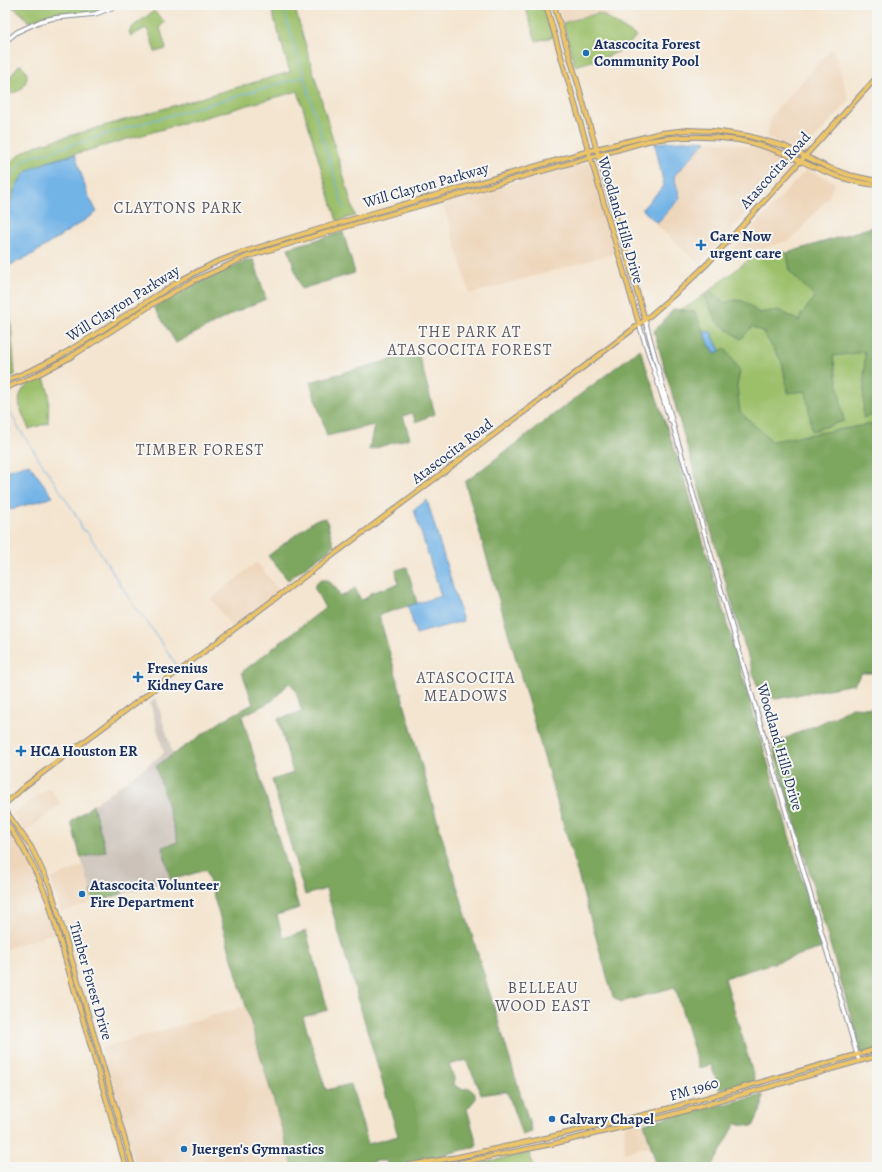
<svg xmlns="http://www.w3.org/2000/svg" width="882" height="1172" font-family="Alegreya,serif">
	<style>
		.built { fill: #eed6bb }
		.industrial { fill: #ccc2b9 }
		.green { fill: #9cc06b; stroke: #5c7864 }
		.forest { fill: #7da65f; stroke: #4c6a5e; fill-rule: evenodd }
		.water { fill: #73b4e7; stroke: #4772a2 }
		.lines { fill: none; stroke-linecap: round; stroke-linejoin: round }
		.stream { stroke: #73b4e7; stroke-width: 1 }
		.minor-casing { stroke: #888a97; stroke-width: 5.5 }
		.major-casing { stroke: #888a97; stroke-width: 6 }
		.minor { stroke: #fff; stroke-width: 3.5 }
		.major { stroke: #edc569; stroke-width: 4 }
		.poi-dot { fill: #1f6fb2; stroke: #f6f6f2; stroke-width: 1.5 }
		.labels { text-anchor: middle; stroke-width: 4; stroke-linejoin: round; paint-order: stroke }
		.poi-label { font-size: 15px; font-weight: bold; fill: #1b2f5e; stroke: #f6f6f2; text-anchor: start }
		.street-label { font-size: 15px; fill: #1b2f5e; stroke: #f6f6f2 }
		.neighbourhood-label { font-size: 16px; letter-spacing: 1px; fill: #605863; stroke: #f6f6f2 }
	</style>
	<rect width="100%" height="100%" fill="#f6f6f2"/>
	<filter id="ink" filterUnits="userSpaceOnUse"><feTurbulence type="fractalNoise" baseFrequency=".025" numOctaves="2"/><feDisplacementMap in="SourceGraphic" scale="8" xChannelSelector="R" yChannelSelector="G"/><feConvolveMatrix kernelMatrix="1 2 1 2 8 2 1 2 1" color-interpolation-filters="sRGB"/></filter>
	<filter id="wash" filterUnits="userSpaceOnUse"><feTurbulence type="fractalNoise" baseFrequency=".012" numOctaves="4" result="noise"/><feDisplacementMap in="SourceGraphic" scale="16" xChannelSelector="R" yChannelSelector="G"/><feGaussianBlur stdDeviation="0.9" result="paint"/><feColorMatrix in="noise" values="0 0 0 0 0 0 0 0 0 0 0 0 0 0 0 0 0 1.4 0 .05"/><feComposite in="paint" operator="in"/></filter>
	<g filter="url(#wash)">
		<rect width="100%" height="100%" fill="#f4e5d0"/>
		<g class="built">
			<polygon points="557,5 614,5 611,9 608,18 598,13 563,23"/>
			<polygon points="833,47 849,101 803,152 767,138 771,116"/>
			<polygon points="706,141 737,144 766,151 790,159 790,166 700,264 656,225 680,198 674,176"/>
			<polygon points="590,161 616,253 470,294 443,203"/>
			<polygon points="806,170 835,182 828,198 791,240 734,256 729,253"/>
			<polygon points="257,562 280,593 232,627 211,599"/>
			<polygon points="49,788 61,804 25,832 12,814"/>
			<polygon points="5,825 27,858 35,873 41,888 54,933 5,949"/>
			<polygon points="83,866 94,902 61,912 50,879"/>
			<polygon points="246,1006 293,1167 136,1167 101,1048"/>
			<polygon points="643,1121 649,1146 624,1152 625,1125"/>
		</g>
		<polygon class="industrial" points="156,698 173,755 156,766 178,843 162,848 171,880 122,894 119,884 91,892 81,858 106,850 93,805 164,753 150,703"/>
		<g class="green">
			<polygon points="10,5 96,5 98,11 87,13 52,15 29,22 22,14"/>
			<path d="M270 5H294L355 216 337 221 298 91 50 161 28 172 10 208 6 227 5 245V170C13 158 25 150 38 145L290 72Z"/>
			<polygon points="534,5 542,5 553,37 536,41 526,9"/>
			<polygon points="154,11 165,22 160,27 166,49 155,52 150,35 146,28 131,36 129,32 131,28"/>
			<polygon points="599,13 636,36 627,47 609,56 575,66 563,23"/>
			<path d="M21 65C35 75 22 97 5 93V85L18 66Z"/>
			<polygon points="5,249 15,375 5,379"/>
			<polygon points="782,251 791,255 816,289 828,352 850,318 877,366 877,427 741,453 729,403 721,353 711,332 704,331 689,316 675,313 696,301 751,258"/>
			<path d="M43 376 49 393 48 423 29 429C16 401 12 391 43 376Z"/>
			<polygon points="529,1153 534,1167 481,1167 481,1163"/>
		</g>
		<g class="forest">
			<path d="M872 227 877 244V414L863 418 865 352 833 356 844 421 812 431 806 391 788 393 782 362 762 331 752 327 741 339 716 321 704 295 710 291 725 303C741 296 747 303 759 313L779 310 799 321 801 315 815 297 790 272 787 253Z"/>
			<polygon points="343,232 355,273 301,289 288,248"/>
			<polygon points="248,260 254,260 266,299 240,310 176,343 154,307 216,273"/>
			<polygon points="674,309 695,312 709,344 716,353 725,348 740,371 737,386 740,412 772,441 877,423 877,673 862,673 854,684 776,699 759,692 736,618 654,331"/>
			<polygon points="640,349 685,480 822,948 725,978 755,1081 719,1089 711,1065 699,1068 675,987 621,1002 613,997 465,482"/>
			<polygon points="418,352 435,414 416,422 412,413 403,416 410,438 369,450 374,425 327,436 310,382"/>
			<polygon points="326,518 334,546 288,580 268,556 315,520"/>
			<path d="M407 567 417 603 379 615 440 830 532 1132 522 1135 507 1091 481 1095C478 1083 471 1072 466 1060L449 1065 454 1078V1085L462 1089 470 1088 475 1094V1100L467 1109 477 1144 475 1147 396 1167H389L386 1161H373L372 1167H293L206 870 171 880 162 847 178 842 156 766 225 719 253 704 242 672 325 608 314 587 319 580H328L336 588 340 597 355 588 361 600 368 597 370 593 398 584 396 570ZM290 682 296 691 302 712 278 719 293 773 272 780 305 895 326 889 398 1136 368 1144 351 1084 326 1090 303 1017 328 1010 306 931 283 938 277 915 299 908 242 716 272 701Z"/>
			<polygon points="877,705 877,1050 862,1055 772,744 837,716 851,707 873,708"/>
			<polygon points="93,805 106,851 81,858 71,822"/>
			<polygon points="119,884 122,894 94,902 91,892"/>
			<polygon points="763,1095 762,1107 753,1127 736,1123 712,1167 657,1167 644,1123"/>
		</g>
		<g class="water">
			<polygon points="694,140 706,141 674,176 680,198 657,223 642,209 664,186 655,143"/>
			<path d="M75 154 87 193 97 212 33 254 10 265 6 266C4 241 6 187 28 171 42 162 60 159 75 154Z"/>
			<polygon points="704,331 711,332 720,351 716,353 709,344"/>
			<polygon points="29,464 53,497 5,511 5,471"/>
			<polygon points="427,500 463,621 416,634 408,606 441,596 414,510"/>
		</g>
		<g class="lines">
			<g class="stream">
				<polyline points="282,5 344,209"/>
				<polyline points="5,185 20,165 28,158 98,137 106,134 303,77"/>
				<polyline points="5,367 6,379"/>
				<polyline points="6,390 9,409 18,427 78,518 82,529 88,533 137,611 144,617 177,666"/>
			</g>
		</g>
	</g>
	<g filter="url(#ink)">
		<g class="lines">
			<g class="minor-casing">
				<g id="minor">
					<polyline points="5,42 17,32 41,21 54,18 95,14 119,5"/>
					<polyline points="645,320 677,439 859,1061"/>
					<polyline points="639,324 670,420"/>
				</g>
			</g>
			<g class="major-casing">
				<g id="major">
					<polyline points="546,5 639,324"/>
					<polyline points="554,5 578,84 645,320"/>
					<polyline points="5,381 34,369 58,357 93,336 179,281 216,262 240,253 366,215 596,149 661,133 688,130 713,131 748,136 784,146 827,167 849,175 877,181"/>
					<path d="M5 388 35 376 69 358 156 302 189 283 246 257 345 227 648 141C691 134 736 135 777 151 813 165 837 181 877 185"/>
					<polyline points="5,804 25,786 560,385 645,320 683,287 708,263 877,77"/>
					<polyline points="5,810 31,847 50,886 133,1167"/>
					<path d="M5 821C24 847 38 873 49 903L126 1167"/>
					<polyline points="397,1167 458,1157 550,1137 656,1112 877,1049"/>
					<polyline points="439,1167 552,1144 664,1117 877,1056"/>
				</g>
			</g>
			<use href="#minor" class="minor"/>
			<use href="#major" class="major"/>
		</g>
	</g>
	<g class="poi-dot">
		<circle cx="586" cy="53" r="4"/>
		<path d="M699 239h4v4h4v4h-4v4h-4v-4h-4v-4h4z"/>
		<path d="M136 671h4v4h4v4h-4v4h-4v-4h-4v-4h4z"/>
		<path d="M19 745h4v4h4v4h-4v4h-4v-4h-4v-4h4z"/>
		<circle cx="82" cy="894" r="4"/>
		<circle cx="552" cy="1119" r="4"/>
		<circle cx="184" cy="1149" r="4"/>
	</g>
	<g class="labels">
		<g class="poi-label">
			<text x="594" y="49">Atascocita Forest<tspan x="594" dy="17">Community Pool</tspan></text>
			<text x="710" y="241">Care Now<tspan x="710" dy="17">urgent care</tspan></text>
			<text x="147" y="673">Fresenius<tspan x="147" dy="17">Kidney Care</tspan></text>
			<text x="30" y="756">HCA Houston ER</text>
			<text x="90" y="890">Atascocita Volunteer<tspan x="90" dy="17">Fire Department</tspan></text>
			<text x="560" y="1124">Calvary Chapel</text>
			<text x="192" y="1154">Juergen's Gymnastics</text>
		</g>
		<g class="street-label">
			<text transform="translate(775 170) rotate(-48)" y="5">Atascocita Road</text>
			<text transform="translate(426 185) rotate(-16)" y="5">Will Clayton Parkway</text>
			<text transform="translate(621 220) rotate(74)" y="5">Woodland Hills Drive</text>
			<text transform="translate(123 303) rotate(-32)" y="5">Will Clayton Parkway</text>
			<text transform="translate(452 451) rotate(-37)" y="5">Atascocita Road</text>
			<text transform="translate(780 747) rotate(74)" y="5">Woodland Hills Drive</text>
			<text transform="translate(91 981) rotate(74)" y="5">Timber Forest Drive</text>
			<text transform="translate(694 1089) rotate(-16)" y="5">FM 1960</text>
		</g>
		<g class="neighbourhood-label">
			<text x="178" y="213">CLAYTONS PARK</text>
			<text x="470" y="337">THE PARK AT<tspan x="470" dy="18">ATASCOCITA FOREST</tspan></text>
			<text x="200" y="455">TIMBER FOREST</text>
			<text x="466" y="683">ATASCOCITA<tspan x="466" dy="18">MEADOWS</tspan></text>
			<text x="543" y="993">BELLEAU<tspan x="543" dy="18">WOOD EAST</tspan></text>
		</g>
	</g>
	<rect width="882" height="1172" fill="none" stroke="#f6f6f2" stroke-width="20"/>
</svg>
